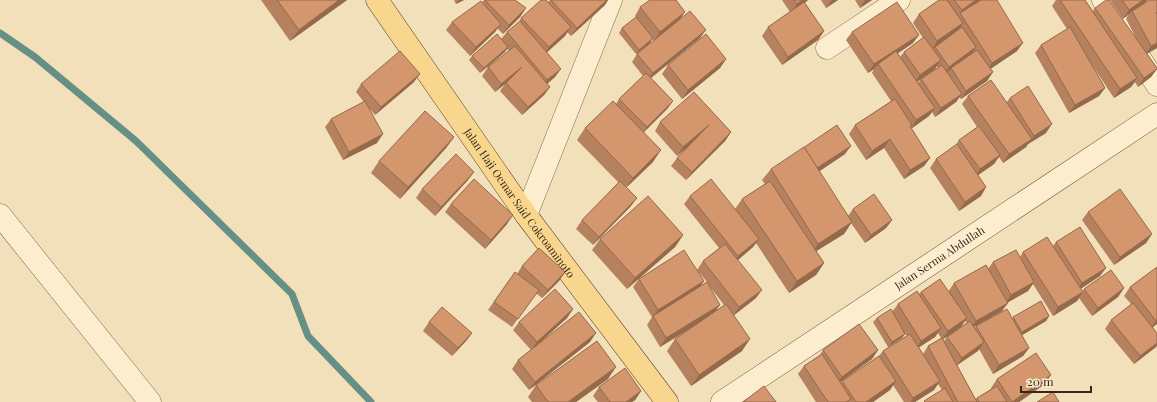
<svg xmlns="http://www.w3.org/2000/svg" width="1157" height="402" font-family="'Playfair Display',serif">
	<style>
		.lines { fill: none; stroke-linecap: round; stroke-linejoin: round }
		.stream { stroke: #668f85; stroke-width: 7 }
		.street-casing { stroke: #896f53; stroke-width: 23 }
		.secondary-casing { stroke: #6b5037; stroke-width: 23 }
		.primary-casing { stroke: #563d29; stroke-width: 23 }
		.street { stroke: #fcedce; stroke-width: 22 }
		.secondary { stroke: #fcedce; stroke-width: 22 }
		.primary { stroke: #f9d68d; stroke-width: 22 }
		.wall { fill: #b5815e; fill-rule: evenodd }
		.shaded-wall { fill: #94694c }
		.building { fill: #d3966d; stroke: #94694c }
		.labels { text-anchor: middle; stroke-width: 3; stroke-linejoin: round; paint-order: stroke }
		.street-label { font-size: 11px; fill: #37271a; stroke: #f8eaca }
	</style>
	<rect width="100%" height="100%" fill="#f1e0ba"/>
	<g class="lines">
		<polyline class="stream" points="0,33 35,57 136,141 292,294 308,336 371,402"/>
		<g class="street-casing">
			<g id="street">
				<polyline points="1103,0 1157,85"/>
				<polyline points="827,48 899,0"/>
				<polyline points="0,215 150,402"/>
				<polyline points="526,215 611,0"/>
			</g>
		</g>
		<g class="secondary-casing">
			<g id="secondary">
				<path id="s1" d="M722 402 1157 114"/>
			</g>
		</g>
		<g class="primary-casing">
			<g id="primary">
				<path id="s2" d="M377 0 526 215 667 402"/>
			</g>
		</g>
		<use href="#street" class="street"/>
		<use href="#secondary" class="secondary"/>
		<use href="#primary" class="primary"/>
	</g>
	<g class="wall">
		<polygon points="261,0 347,0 290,41"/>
		<polygon points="454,0 464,0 456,4"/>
		<polygon points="484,0 515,0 526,8 520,17 503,34 497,28 495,32 470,56 446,30 452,22 482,3"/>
		<polygon points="550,0 608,0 605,5 571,36 567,32 565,36 547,52 555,77 547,84 550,87 544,95 522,115 500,91 505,84 495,92 482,76 488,67 509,51 507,49 505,52 480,73 469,60 472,56 501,39 507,32 519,22 521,18 548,2"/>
		<polygon points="782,0 808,0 805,3 824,31 818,40 782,65 762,36 768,27 790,12"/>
		<polygon points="821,0 838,0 826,8"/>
		<polygon points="855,0 872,0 860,8"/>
		<path d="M939 0H981L1017 51 990 69 993 72 987 81 961 99 959 97 956 102 935 117 932 112 929 116 911 128 930 158 924 166 904 179 884 148 866 160 849 134 855 125 891 101 872 73 874 69 868 73 846 40 852 32 913 43 898 53 900 57 904 52 923 38 913 23 919 14ZM937 66 938 68 921 79 918 83 917 82 935 69Z"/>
		<polygon points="1056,0 1085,0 1093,11 1095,8 1136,38 1126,19 1129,14 1123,19 1110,0 1148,0 1144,3 1157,48 1147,53 1157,69 1151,77 1138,87 1135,82 1131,87 1114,98 1088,59 1105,88 1099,96 1069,113 1035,53 1041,45 1067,29 1052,6"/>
		<polygon points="640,7 682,18 700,38 651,78 673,101 667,109 644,132 653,162 626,187 631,206 593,245 576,229 582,220 619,183 577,140 585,128 616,104 619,99 643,76 632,62 637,54 654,41 652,39 650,43 636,54 619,33 622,28 638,20 635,16"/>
		<polygon points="726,59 720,68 682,99 662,74 668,65"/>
		<polygon points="414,82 375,115 369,108 377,143 343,160 325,127 331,119 364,102 356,92 361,84"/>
		<polygon points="968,96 1007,102 1010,98 1046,133 1028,144 1026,147 1003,163 999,157 994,164 978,175 986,187 981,196 959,211 930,168 936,159 955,146 959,140 977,127 962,104"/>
		<polygon points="660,122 731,132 725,141 686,180 671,166 677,158 687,147 677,156 655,131"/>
		<polygon points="454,137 446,148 400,199 371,173 379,161"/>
		<path d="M845 154 819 171 848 216 853 209 892 220 886 228 865 243 851 223 844 234 816 251 824 263 816 275 789 293 756 243 753 247 738 260 756 298 734 315 742 351 691 386 667 351 675 339 693 327 660 347 647 325 652 317 633 287 639 279 704 281 699 287 707 282 697 270 703 261 719 248 684 204 690 196 735 209 742 199 765 184 762 180 771 169ZM707 283 724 305 717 310Z"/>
		<polygon points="468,180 435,216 416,198 422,189"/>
		<polygon points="451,204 507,224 485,249 445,212"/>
		<polygon points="1088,212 1152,234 1146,243 1114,265 1082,220"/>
		<polygon points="683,235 675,247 627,289 592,250 600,239"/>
		<path d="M1056 242 1100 276 1080 289 1082 292 1084 289 1124 288 1118 297 1092 316 1079 298 1077 301 1053 316 1033 284 1028 291 1008 302 1002 311 974 327 975 328 976 326 1013 318V317L1049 316 1046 321 1022 335 1029 348 1023 356 993 374 979 349 957 365 975 399 977 398 991 389V388L997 379 1045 384 1019 402H924L942 390 938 384 934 390 915 402H904L893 385 890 390 873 402H816L798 374 804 366 820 355 823 350H878L872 359 840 382 841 383 842 381 879 356 883 351 907 336 905 334 902 338 888 347 873 322 877 318 892 312 898 304 919 294 921 292H948L954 283 988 269 993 262 1020 257 1023 252 1053 246ZM965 321 967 323 947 337 944 341 943 339 961 327ZM938 333 941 338 928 346 923 354 919 347 935 337Z"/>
		<polygon points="522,266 565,272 559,281 542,298 536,293 512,327 488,310 515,272 517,274"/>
		<polygon points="1157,267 1157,324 1153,327 1156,347 1134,364 1105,329 1111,320 1131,304 1124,296 1130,287"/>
		<polygon points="573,309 567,318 536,346 590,342 529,390 512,369 518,360 531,350 513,330 519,322"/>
		<polygon points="429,322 472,333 466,341 452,356 423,331"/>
		<polygon points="608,379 576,402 532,402 528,397 536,385"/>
		<polygon points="599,387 641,391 635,400 632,402 598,402 593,396"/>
	</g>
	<g class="shaded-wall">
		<polygon points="339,0 347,0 290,41 299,30"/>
		<polygon points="459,0 464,0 456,4"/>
		<polygon points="607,0 608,0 605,5 571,36 577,28"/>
		<polygon points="802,0 808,0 791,13 797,4"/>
		<polygon points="832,0 838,0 826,8"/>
		<polygon points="865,0 872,0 860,8"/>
		<polygon points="976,0 981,0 960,13 956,19 962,10"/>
		<polygon points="1143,0 1148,0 1132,12 1132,11 1129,14 1123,19 1129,10"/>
		<polygon points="526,8 520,17 503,34 509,25"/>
		<polygon points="685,12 679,21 654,41 660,32"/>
		<polygon points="963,23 957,32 935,47 932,50 937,41"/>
		<polygon points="501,24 495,32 470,56 476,47"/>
		<polygon points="571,27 565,36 543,56 549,47"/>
		<polygon points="706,30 700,38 647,81 653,73"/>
		<polygon points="824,31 818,40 782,65 788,57"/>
		<polygon points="919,35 913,43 879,66 878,64 874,69 868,73 874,64"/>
		<polygon points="653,38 650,43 636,54 639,50"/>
		<polygon points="1023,43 1017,51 986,72 992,63"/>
		<polygon points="1157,43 1157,48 1145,55 1151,46"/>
		<polygon points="508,47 505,52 480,73 484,68"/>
		<polygon points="976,47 970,56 951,68 950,70 943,75 949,67"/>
		<polygon points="726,59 720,68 682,99 688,90"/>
		<polygon points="941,60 935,69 914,84 920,75"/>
		<polygon points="522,67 505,84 495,92 501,84"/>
		<polygon points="561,69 555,77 541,89 547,80"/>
		<polygon points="1157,69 1151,77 1138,87 1144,78"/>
		<polygon points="993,72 987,81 961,99 966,91"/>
		<polygon points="420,74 414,82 375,115 381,107"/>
		<polygon points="1137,78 1131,87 1114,98 1120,89"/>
		<polygon points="550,87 544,95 522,115 528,107"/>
		<polygon points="1105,88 1099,96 1069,113 1075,105"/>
		<polygon points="962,94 956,102 935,117 941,108"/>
		<polygon points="673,101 667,109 641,135 647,127"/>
		<polygon points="935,108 929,116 911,129 916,120"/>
		<polygon points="1052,124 1046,133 1028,144 1026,147 1003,163 1009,154 1032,139 1034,136"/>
		<polygon points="709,125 703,134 677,156 683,147"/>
		<polygon points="731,132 725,141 686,180 692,172"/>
		<polygon points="383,134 377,143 343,160 349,152"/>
		<polygon points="454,137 446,148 400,199 408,187"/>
		<polygon points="890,139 884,148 866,160 872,151"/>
		<polygon points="851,146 845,154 811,177 817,168"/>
		<polygon points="661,150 653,162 625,189 633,178"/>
		<polygon points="1000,155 994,164 974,178 980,169"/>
		<polygon points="930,158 924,166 904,179 910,170"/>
		<polygon points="474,172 468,180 435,216 441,207"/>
		<polygon points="986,187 981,196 959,211 965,202"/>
		<polygon points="637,198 631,206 593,245 599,237"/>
		<polygon points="513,215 507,224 485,249 491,240"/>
		<polygon points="892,220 886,228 865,243 871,235"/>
		<polygon points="852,222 844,234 810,255 818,244"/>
		<polygon points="1152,234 1146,243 1114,265 1120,257"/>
		<polygon points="683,235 675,247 627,289 635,278"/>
		<polygon points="759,239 753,247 732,265 738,256"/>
		<polygon points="824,263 816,275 789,293 797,281"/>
		<polygon points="1106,268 1100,276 1076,292 1082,283"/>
		<polygon points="565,272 559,281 542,298 548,290"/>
		<polygon points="704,281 698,290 652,318 658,310"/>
		<polygon points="1034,282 1028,291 1005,304 1011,295"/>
		<polygon points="1124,288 1118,297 1092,316 1098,308"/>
		<polygon points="762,290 756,298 733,316 739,307"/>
		<polygon points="1083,292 1077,301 1053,316 1058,307"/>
		<polygon points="1008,303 1002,311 970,329 976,321"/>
		<polygon points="720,305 714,313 660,347 666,338"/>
		<polygon points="573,309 567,318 531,351 537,342"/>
		<polygon points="1049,316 1046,321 1019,337 1022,332"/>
		<polygon points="967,318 961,327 942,340 948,331"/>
		<polygon points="1157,320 1157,324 1150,329 1156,321"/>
		<polygon points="941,328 935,337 915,350 921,341"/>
		<polygon points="472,333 466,341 452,356 458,348"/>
		<polygon points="596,333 590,342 529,390 535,382"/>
		<polygon points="905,334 902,338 888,347 892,342"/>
		<polygon points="750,339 742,351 691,386 699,375"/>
		<polygon points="984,342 978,351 956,366 962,358"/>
		<polygon points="1157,343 1157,346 1156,347 1134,364 1140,356"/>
		<polygon points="1029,348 1023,356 993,374 999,365"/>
		<polygon points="878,350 872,359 836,385 842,377"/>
		<polygon points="616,367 608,379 576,402 568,402"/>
		<polygon points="1051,375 1045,384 1019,402 1012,402"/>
		<polygon points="896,381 890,390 873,402 866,402"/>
		<polygon points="940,381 934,390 915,402 911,402 913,398"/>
		<polygon points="641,391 635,400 632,402 626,402"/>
	</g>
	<g class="building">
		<polygon points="277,0 339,0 299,30"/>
		<polygon points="485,0 515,0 526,8 509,25"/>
		<polygon points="541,0 546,0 571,27 549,47 521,18"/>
		<polygon points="551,0 607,0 577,28"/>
		<polygon points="650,0 676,0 685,12 660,32 640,7"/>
		<polygon points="794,0 802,0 797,4"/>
		<polygon points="939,0 947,0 963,23 937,41 919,14"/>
		<polygon points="954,0 976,0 962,10"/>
		<polygon points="981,0 997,0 1023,43 992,63 960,13"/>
		<polygon points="1060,0 1085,0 1137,78 1120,89"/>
		<polygon points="1106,0 1109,0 1157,68 1157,69 1144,78 1095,8"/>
		<polygon points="1122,0 1143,0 1129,10"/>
		<polygon points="1150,0 1157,0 1157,14 1156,12 1157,14 1157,43 1151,46 1132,11"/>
		<polygon points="481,1 501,24 476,47 452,22"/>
		<polygon points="804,2 824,31 788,57 768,27"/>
		<polygon points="897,2 919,35 874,64 852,32"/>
		<polygon points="690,11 706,30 653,73 637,54"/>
		<polygon points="636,17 653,38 639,50 622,28"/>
		<polygon points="520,21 561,69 547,80 507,32"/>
		<polygon points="962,27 976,47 949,67 935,47"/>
		<polygon points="1070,27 1105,88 1075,105 1041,45"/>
		<polygon points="497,34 508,47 484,68 472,56"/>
		<polygon points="706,34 726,59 688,90 668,65"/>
		<polygon points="924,37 941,60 920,75 904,52"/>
		<polygon points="515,46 550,87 528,107 506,83 522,67 501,84 488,67"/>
		<polygon points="977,50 993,72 966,91 951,68"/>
		<polygon points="400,51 420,74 381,107 361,84"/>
		<polygon points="896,51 935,108 916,120 878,64"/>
		<polygon points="942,65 962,94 941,108 921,79"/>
		<polygon points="646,73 673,101 647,127 619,99"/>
		<polygon points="991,80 1032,139 1009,154 968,96"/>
		<polygon points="1028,86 1052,124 1034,136 1010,98"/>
		<polygon points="694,92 731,132 692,172 677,158 709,125 683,147 660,122"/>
		<polygon points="895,99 912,125 910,126 930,158 910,170 890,139 872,151 855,125"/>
		<polygon points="365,101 383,134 349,152 331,119"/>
		<polygon points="613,101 661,150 633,178 585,128"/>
		<polygon points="425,111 454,137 408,187 379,161"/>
		<polygon points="837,125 851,146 817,168 804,147 803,148"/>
		<polygon points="979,126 1000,155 980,169 959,140"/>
		<polygon points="957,144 986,187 965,202 936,159"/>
		<polygon points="804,147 852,222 818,244 771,169"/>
		<polygon points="456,154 474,172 441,207 422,189"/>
		<polygon points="474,179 513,215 491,240 451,204"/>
		<polygon points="711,179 759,239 738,256 690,196"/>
		<polygon points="620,181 637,198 599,237 582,220"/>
		<polygon points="770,181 824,263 797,281 742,199"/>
		<polygon points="1120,189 1152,234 1120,257 1088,212"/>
		<polygon points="874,194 892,220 871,235 853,209"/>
		<polygon points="648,196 683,235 635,278 600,239"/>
		<polygon points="1080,227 1106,268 1082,283 1056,242"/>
		<polygon points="1047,237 1083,292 1058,307 1023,252"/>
		<polygon points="725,244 762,290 739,307 703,261"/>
		<polygon points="539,248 565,272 548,290 522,266"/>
		<polygon points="684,250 704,281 658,310 639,279"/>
		<polygon points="1016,250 1034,282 1011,295 993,262"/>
		<polygon points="986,265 1008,303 976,321 954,283"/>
		<polygon points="1157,267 1157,320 1156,321 1130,287"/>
		<polygon points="1111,270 1124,288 1098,308 1084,289"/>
		<polygon points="515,272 539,290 518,319 494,302"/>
		<polygon points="940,279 967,318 948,331 921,292"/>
		<polygon points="707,282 720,305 666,338 653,316"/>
		<polygon points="555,289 573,309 537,342 519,322"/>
		<polygon points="917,291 941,328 921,341 898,304"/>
		<polygon points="1041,301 1049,316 1022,332 1013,317"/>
		<polygon points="1133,303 1157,333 1157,343 1140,356 1111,320"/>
		<polygon points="726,304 750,339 699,375 675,339"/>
		<polygon points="442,307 472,333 458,348 429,322"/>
		<polygon points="891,309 905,334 892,342 877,318"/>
		<polygon points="1007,309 1029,348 999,365 976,326"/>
		<polygon points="579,312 596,333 535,382 518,360"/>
		<polygon points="970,321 984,342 962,358 947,337"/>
		<polygon points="859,324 878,350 842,377 823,350"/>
		<polygon points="910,334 940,381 913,398 883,351"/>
		<polygon points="942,338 977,402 958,402 928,346"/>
		<polygon points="597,341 616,367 568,402 548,402 536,385"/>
		<polygon points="1036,353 1051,375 1012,402 997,379"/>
		<polygon points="822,354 851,399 846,402 828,402 804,366"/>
		<polygon points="879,356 896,381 866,402 856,402 842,381"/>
		<polygon points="625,368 641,391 626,402 610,402 599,387"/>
		<polygon points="764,386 776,402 743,402"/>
		<polygon points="997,386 1007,402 979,402 977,398"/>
		<polygon points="945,388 953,402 925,402 924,401"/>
		<polygon points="1053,392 1059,402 1037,402"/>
	</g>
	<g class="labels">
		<g class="street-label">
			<text dy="4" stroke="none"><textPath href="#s2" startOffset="248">Jalan Haji Oemar Said Cokroaminoto</textPath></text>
			<text dy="4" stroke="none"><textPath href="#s1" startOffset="261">Jalan Serma Abdullah</textPath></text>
		</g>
	</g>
	<path d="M1021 386v6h70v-6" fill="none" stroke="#37271a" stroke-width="2"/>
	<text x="1027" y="386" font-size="12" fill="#37271a" stroke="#f8eaca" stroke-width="3" paint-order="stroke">20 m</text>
</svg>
